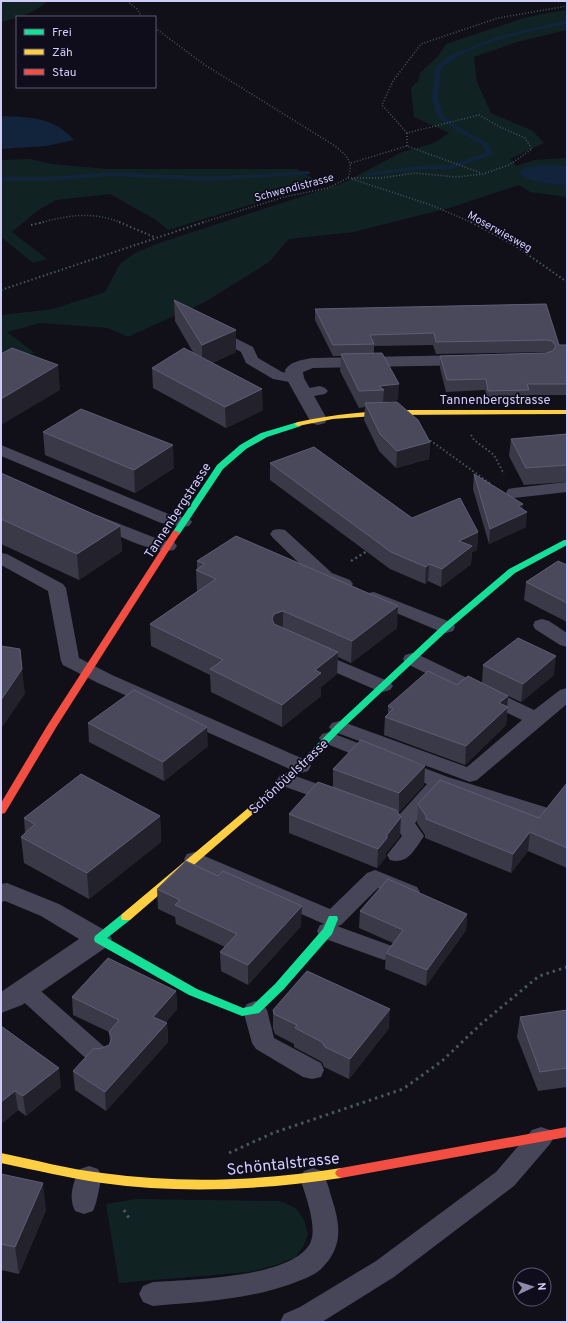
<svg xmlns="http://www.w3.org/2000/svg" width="568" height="1323" font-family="Overpass,sans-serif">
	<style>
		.green { fill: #122 }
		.water { fill: #12233c }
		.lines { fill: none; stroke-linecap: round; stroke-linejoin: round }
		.stream { fill: #12233c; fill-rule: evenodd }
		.path-far3 { stroke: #49555f; stroke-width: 1.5; stroke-dasharray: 1 2; stroke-linecap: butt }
		.path-far2 { stroke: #49555f; stroke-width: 2; stroke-dasharray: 1.5 2.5; stroke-linecap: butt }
		.path-far1 { stroke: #49555f; stroke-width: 2.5; stroke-dasharray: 2 3; stroke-linecap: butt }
		.path { stroke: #49555f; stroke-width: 3; stroke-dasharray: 2.5 4; stroke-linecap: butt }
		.lane { fill: #464658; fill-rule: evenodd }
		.street { fill: #464658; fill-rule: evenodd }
		.fast { fill: #16e098; fill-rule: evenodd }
		.slow { fill: #ffcf43; fill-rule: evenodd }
		.jam { fill: #f24e42; fill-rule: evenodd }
		.wall { fill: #3a3947 }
		.shaded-wall { fill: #23222c }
		.building { fill: #4a495b; stroke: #5f5d74 }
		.labels { text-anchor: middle; stroke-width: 3.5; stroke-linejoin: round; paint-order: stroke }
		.far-street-label { font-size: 11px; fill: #d0ccfa; stroke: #0f0d1b }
		.street-label { font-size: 13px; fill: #d0ccfa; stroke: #0f0d1b }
		.near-street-label { font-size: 16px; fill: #d0ccfa; stroke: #0f0d1b }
	</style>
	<rect width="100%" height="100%" fill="#111018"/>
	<g class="green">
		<path d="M1 1H47C36 13 16 18 1 22Z"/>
		<polygon points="567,10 567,30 517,42 474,57 477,82 491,113 533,131 544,143 510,159 516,166 534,160 567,158 567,197 530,192 519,185 449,208 354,232 289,239 269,262 205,302 128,337 108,328 40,323 7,332 35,353 1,359 1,315 53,309 105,292 120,264 135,253 159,243 343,183 402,152 434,143 449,133 414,117 411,88 418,81 420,73 438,56 446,44 524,18 547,13"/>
		<polygon points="30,159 52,164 107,169 297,169 321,183 168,230 156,220 110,194 56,200 37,211 12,232 47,259 33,263 1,237 1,160"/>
		<polygon points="137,1199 280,1201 296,1208 304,1220 308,1234 304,1245 296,1257 276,1265 249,1272 119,1283 106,1204"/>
	</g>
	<g class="water">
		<path d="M1 116C30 117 54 117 74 140L46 146 1 149Z"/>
		<path d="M540 165 567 166V185C549 185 532 182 517 173L527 167Z"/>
	</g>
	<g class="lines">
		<g class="stream">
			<path d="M567 20V24C529 32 470 42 441 69L438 97 443 116 463 130 488 143 493 154 492 155 451 169 417 170 366 176 365 175 368 173 417 166 450 165 486 153 483 145 459 132 437 117 432 97 435 68 447 57 499 36Z"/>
			<polygon points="308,171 310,172 310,174 209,181 110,176 49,181 1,181 1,177 49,177 110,172 209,177"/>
		</g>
		<g class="path-far3">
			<polyline points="127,1 137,9 142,17"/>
			<path d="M155 28 205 65 335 146C347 156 354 161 348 178L328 188 284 197 201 223"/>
			<polyline points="407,133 382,105 393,81 421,44 498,18 567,6"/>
			<polyline points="351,163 407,146 481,173"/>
			<polyline points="348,178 381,178 415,173 456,177 483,174 509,165 532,149 525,138 500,127 479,115 407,133 407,146"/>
			<polyline points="352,179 431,205 473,223"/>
			<path d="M40 223C68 215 93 211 122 223"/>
		</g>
		<g class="path-far2">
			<polyline points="119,222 154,237"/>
			<polyline points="471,222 514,245 567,282"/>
			<polyline points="31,225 44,222"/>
			<polyline points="1,290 204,222"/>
			<polyline points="471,435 474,440 494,455 504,474"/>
			<polyline points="426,442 431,441 491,484"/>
		</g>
		<polyline class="path-far1" points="351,561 369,550"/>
		<g class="path">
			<polyline points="229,1153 273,1133 403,1089 442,1061 481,1024 539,976 567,967"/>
			<polyline points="124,1210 129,1218"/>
		</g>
		<g class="lane">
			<polygon points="213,327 253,347 258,358 282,372 300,375 303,378 300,381 295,383 273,379 246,363 241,352 208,334 206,331 208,328"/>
			<polygon points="320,386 325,388 328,391 325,394 303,398 298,396 295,393 298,390"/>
			<polygon points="1,445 171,515 189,518 192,522 189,526 183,527 161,523 1,456"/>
			<polygon points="567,482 567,492 514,498 508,497 506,493 508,489 514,488"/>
			<path d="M97 515 158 539 174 542 177 546 174 550C154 555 111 532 91 524L88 520 91 516Z"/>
			<path d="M279 529 285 530 332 573 350 580 353 584 350 588C324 594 291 554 273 538L270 534 273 530Z"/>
			<polygon points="1,553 7,554 63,584 66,588 79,658 112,675 308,761 311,766 308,771 301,773 294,771 98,683 63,665 61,661 48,591 1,565"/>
			<polygon points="374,592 453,623 455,627 453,631 446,633 439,631 368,601 365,597 368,593"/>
			<polygon points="542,619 549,621 567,633 567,647 560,645 535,629 533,625 535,621"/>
			<polygon points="314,650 390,682 393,686 390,690 383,692 376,690 307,660 305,656 307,652"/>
			<polygon points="412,653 419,655 534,710 560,690 567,688 567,704 477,780 470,782 332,731 329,727 332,723 339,721 346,723 467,767 522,720 405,663 403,659 405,655"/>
			<path d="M329 732 448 777 548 808 551 813 548 818 541 820 444 790 415 823 424 836C415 849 408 865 390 860L387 855 402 836 396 828 371 818 368 813 371 808 378 806 400 814 427 784 322 742 319 738 322 734Z"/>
			<polygon points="287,773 343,793 346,798 343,803 336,805 280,785 277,780 280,775"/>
			<polygon points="195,852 330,909 367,873 375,870 417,887 420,892 417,897 409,900 378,888 341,925 337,926 392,946 395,952 392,958 384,960 320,937 317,931 320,925 324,924 187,864 184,859 187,854"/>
			<polygon points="25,981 33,984 109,1051 112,1057 109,1063 100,1066 91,1063 17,996 13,990 17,984"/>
			<polygon points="255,1001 263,1004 267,1010 274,1038 321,1063 324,1070 321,1077 312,1079 303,1077 256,1049 252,1043 243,1010 247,1004"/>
			<polygon points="541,1127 550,1130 554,1137 550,1144 514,1186 394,1277 322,1322 280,1322 284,1314 300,1307 376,1261 496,1172 532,1130"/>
			<path d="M89 1166 98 1169 102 1176C99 1187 98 1200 93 1211L84 1214 75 1211C68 1197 73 1182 80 1169Z"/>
			<path d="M313 1168 322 1171C326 1179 329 1187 331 1196 340 1223 344 1245 323 1267 315 1276 301 1280 291 1284 246 1300 200 1302 153 1306L143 1302 139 1294 143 1286 153 1282C188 1280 297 1278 311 1241 317 1225 305 1194 300 1178L304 1171Z"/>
		</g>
		<g class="street">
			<path d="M470 355 476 356 479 360 476 364 470 365 313 368 303 372 304 378 327 419 325 423 318 425 311 423 309 419 286 378 285 370C291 361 302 360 312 358Z"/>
			<polygon points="7,883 59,904 108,932 112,939 108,946 22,1005 1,1013 1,992 79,939 41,916 5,901 1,902 1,884"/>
		</g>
		<g class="fast">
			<polygon points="298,422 302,424 301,426 267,437 246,449 223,469 179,535 173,535 172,533 217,465 240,445 261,433"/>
			<polygon points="564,540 567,540 567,545 515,573 449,629 342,729 309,763 303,763 301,761 303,759 336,725 443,625 509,569"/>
			<polygon points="126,913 130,914 131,917 130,920 107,938 197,989 243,1008 252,1006 275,984 323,929 329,916 337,916 338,919 332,934 283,990 259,1013 242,1016 189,995 95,942 94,939 95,936 122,914"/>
		</g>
		<g class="slow">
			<path d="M405 410H567V414L387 415 333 419 298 426 294 424 298 422C334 414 369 411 405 410Z"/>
			<polygon points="306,758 311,761 290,782 130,920 122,920 121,917 122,914 284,778 303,759"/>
			<path d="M1 1153C35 1160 68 1169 102 1173 182 1184 262 1181 341 1168L345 1170 347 1173 345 1176 341 1178C262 1190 182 1194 102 1183 68 1178 35 1170 1 1163Z"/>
		</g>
		<g class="jam">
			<polygon points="173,531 176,531 180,533 57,726 5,813 1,814 1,803 47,726"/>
			<polygon points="567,1127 567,1137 341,1178 337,1176 335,1173 337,1170 341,1168"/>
		</g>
	</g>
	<g class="wall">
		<polygon points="174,300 236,330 236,352 212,363 263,410 226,428 153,388 152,368 194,354 175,321"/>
		<polygon points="546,304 559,345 567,345 567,395 528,395 528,402 487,402 485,390 446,392 440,368 440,356 546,353 550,352 545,352 436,354 433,345 374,346 374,353 398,400 383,402 430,442 429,459 396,468 379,451 364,420 365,407 359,408 340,371 341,356 333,356 315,320 315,309"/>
		<polygon points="43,432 174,468 135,493 45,455"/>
		<polygon points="567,434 567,482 524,485 509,456 511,439"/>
		<polygon points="270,463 412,518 478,532 477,550 472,552 471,564 441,587 428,581 425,584 390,569 270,480"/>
		<polygon points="1,473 120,526 122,551 79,580 1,544"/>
		<polygon points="474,474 523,509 526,527 489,544 473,489"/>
		<polygon points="197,561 397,628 351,663 338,657 337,674 321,687 321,696 282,727 211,692 210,675 151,646 150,624 197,591 196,570 197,570"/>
		<polygon points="567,565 567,622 524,600 526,582"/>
		<polygon points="483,665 554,675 521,702 508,696 506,725 465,765 384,735 385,717 388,714 388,706 457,685 482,683"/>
		<polygon points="88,723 208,746 164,781 89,742"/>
		<polygon points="425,766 424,785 399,812 397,812 400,836 386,853 386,857 377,868 289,833 289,814 333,787 333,769"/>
		<polygon points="567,783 567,868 528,851 511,873 425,838 425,835 417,823 418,804 539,818"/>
		<polygon points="160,816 161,842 89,899 24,863 21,837 25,833 24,818"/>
		<polygon points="157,889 301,926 248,985 221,971 220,952 225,947 176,924 175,917 158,909"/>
		<polygon points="360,911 467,914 466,930 426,986 385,969 386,953 393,943 359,928"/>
		<polygon points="176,991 177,1009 165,1023 167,1023 168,1042 106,1111 75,1090 73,1071 99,1049 109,1045 110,1044 109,1032 73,1015 72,997"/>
		<polygon points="273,1010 389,1028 349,1079 324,1067 322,1062 294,1047 294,1044 275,1034 273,1029"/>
		<polygon points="567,1010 567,1087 538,1091 517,1037 520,1017"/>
		<polygon points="1,1026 61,1087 26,1116 18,1110 1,1124"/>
		<polygon points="1,1174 46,1210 19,1274 1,1270"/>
	</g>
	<g class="shaded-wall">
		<polygon points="236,330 236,352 202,367 202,345"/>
		<polygon points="58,365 60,390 1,425 1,399"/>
		<polygon points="399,384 398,400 383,402 384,390 379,386"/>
		<polygon points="262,389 263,410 226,428 225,407"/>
		<polygon points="430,442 429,459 396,468 397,451"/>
		<polygon points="173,445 174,468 135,493 134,470"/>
		<polygon points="523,504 522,514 527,512 526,527 489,544 490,529 518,506"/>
		<polygon points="120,526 122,551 79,580 77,554"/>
		<polygon points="478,532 477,550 472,552 471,564 441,587 442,569 459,541"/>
		<polygon points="429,564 428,581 425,584 426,567"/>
		<polygon points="398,606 397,628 351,663 352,641"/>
		<polygon points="283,611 283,633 274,635 272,619 274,614"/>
		<polygon points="338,652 337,674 321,687 321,696 282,727 282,705 315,670"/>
		<polygon points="556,656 554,675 521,702 523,684"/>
		<polygon points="22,669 25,694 1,729 1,700"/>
		<polygon points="508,696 506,725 465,765 466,746 499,703"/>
		<polygon points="207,727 208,746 164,781 163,762"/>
		<polygon points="425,766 424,785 399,812 399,793"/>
		<polygon points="160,816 161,842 89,899 87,873"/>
		<polygon points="401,817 400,836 386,853 386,857 377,868 378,849 387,835"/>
		<polygon points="530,832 528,851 511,873 513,854"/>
		<polygon points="302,906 301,926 248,985 248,965"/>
		<polygon points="467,914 466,930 426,986 427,970"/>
		<polygon points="176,991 177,1009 154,1035 153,1017"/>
		<polygon points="390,1009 389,1028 349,1079 350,1059"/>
		<polygon points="167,1023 168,1042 106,1111 105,1092"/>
		<polygon points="59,1068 61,1087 26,1116 23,1096"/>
		<polygon points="15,1091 18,1110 1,1124 1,1102"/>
		<polygon points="43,1183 46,1210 19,1274 15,1247"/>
	</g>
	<g class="building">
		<polygon points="174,300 236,330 202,345"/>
		<polygon points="546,304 559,345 567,345 567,384 527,384 529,390 488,391 486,379 447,380 440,356 546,353 553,351 556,346 552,341 546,340 436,342 434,333 370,335 374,344 333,345 315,309"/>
		<polygon points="12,348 58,365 1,399 1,354"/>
		<polygon points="184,348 262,389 225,407 152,368"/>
		<polygon points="382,353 399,384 379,386 384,390 359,391 341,354"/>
		<polygon points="397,402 418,420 430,442 397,451 380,434 365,403"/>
		<polygon points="81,409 173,445 134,470 43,432"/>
		<polygon points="567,434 567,465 526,468 511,439"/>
		<polygon points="314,447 412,518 460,498 478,532 459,541 472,546 442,569 429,564 426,567 391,552 270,463"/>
		<polygon points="1,473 120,526 77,554 1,519"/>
		<polygon points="474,474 523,504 518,506 527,512 490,529"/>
		<polygon points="236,536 398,606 352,641 283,611 274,614 272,619 274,624 338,652 315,670 321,673 282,705 210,669 223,660 150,624 216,579 196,570 205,564 197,561"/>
		<polygon points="558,561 567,565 567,603 526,582"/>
		<polygon points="518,638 556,656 523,684 483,665"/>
		<polygon points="1,646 20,649 22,669 1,700"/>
		<polygon points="428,671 457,685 468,676 508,696 499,703 508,707 466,746 385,717 393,709 388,706"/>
		<polygon points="134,690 207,727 163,762 88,723"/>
		<polygon points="361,740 425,766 399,793 333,769"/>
		<polygon points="81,774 160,816 87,873 21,837 35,824 24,818"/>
		<polygon points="440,780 539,818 567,783 567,848 530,832 513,854 426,819 426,816 418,804"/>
		<polygon points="318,782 396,810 401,817 387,835 387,838 378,849 289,814"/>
		<polygon points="186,861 218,876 223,871 302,906 248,965 220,952 237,934 175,905 180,900 157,889"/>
		<polygon points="388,879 467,914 427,970 386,953 403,930 360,911"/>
		<polygon points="108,958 176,991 153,1017 167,1023 105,1092 73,1071 94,1048 99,1049 109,1045 112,1038 109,1032 119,1020 72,997"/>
		<polygon points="307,971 390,1009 350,1059 325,1047 322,1042 295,1028 297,1025 274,1014 273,1010"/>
		<polygon points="567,1010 567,1068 540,1072 520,1017"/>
		<polygon points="1,1026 59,1068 23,1096 15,1091 1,1102"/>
		<polygon points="1,1174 43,1183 15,1247 1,1244"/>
	</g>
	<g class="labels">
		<g class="far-street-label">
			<text transform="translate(294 187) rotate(-15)" y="4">Schwendistrasse</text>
			<text transform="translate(500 231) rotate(29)" y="4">Moserwiesweg</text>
		</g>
		<g class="street-label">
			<text x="495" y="404">Tannenbergstrasse</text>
			<text transform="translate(177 510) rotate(-57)" y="5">Tannenbergstrasse</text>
			<text transform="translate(288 776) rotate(-43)" y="5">Schönbüelstrasse</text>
		</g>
		<g class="near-street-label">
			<text transform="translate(283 1163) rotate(-6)" y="6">Schöntalstrasse</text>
		</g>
	</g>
	<rect width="568" height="1323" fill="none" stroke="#d0ccfa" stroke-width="4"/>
	<rect x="16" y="16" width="140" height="72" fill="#0f0d1b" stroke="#5c5974"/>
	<rect x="24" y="29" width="20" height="6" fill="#16e098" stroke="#5c5974"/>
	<text x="52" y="36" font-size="12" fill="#d0ccfa">Frei</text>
	<rect x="24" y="49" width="20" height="6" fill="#ffcf43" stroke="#5c5974"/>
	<text x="52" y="56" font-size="12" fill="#d0ccfa">Zäh</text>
	<rect x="24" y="69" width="20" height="6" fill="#f24e42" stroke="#5c5974"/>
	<text x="52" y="76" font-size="12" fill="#d0ccfa">Stau</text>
	<g transform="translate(532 1287) rotate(86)"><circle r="19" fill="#0f0d1b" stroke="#5c5974"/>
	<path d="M0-3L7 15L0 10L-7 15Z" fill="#8d8aab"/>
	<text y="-6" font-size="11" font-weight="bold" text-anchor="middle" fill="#d0ccfa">N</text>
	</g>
</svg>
